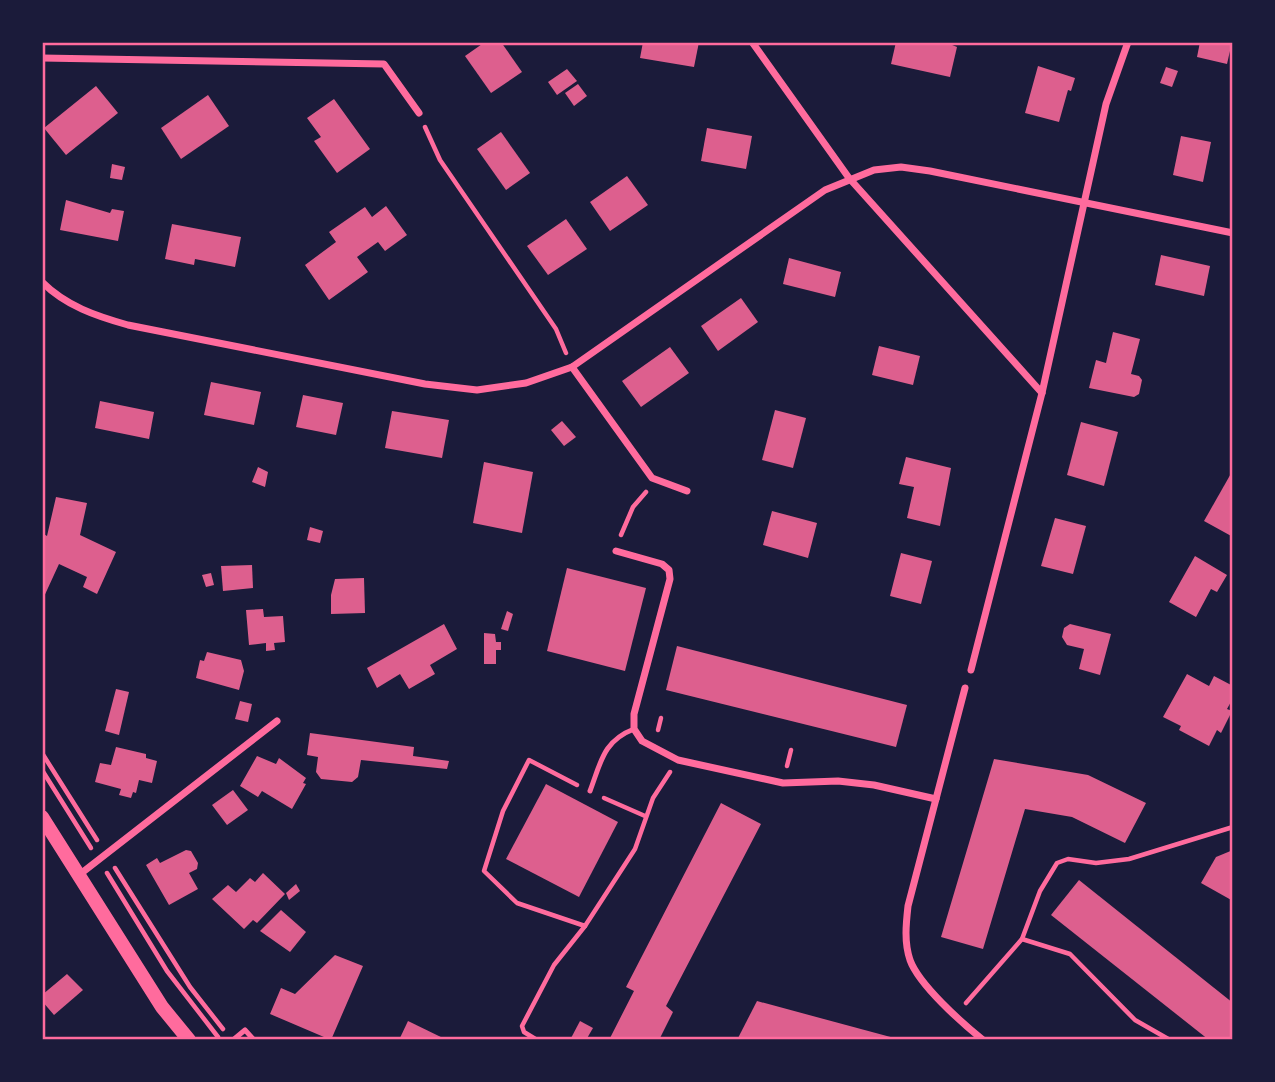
<svg xmlns="http://www.w3.org/2000/svg" width="1275" height="1082" font-family="'Fira Sans Condensed',sans-serif">
	<style>
		.building { fill: #dd5f8e }
		.lines { fill: none; stroke-linecap: round; stroke-linejoin: round }
		.path { stroke: #ff6b9d; stroke-width: 4.5 }
		.service { stroke: #ff6b9d; stroke-width: 5 }
		.minor { stroke: #ff6b9d; stroke-width: 7 }
		.secondary { stroke: #ff6b9d; stroke-width: 14 }
		.neatline { fill: none; stroke: #ff6b9d; stroke-width: 2.5 }
	</style>
	<rect width="100%" height="100%" fill="#1b1b3a"/>
	<g class="building">
		<polygon points="485,42 501,42 522,72 491,93 465,56"/>
		<polygon points="643,42 699,42 694,67 640,58"/>
		<polygon points="896,42 945,42 957,47 950,77 891,64"/>
		<polygon points="1200,42 1232,42 1227,64 1197,57"/>
		<polygon points="1038,66 1075,78 1071,91 1068,90 1059,122 1025,113"/>
		<polygon points="1166,67 1178,71 1172,87 1160,83"/>
		<polygon points="567,69 577,81 557,95 548,82"/>
		<polygon points="578,84 587,96 574,106 565,93"/>
		<polygon points="96,86 118,113 66,155 44,128"/>
		<polygon points="208,95 229,126 181,159 161,128"/>
		<polygon points="334,99 370,149 337,173 314,141 321,137 307,118"/>
		<polygon points="707,128 752,136 746,169 701,161"/>
		<polygon points="501,132 530,173 506,190 477,149"/>
		<polygon points="1181,136 1211,142 1203,182 1173,175"/>
		<polygon points="112,164 125,167 122,180 110,178"/>
		<polygon points="627,176 648,205 610,231 590,202"/>
		<polygon points="66,200 110,213 112,209 124,211 118,241 60,230"/>
		<polygon points="386,206 407,235 385,251 378,242 357,257 368,272 329,300 305,265 336,242 329,232 365,207 372,217"/>
		<polygon points="566,219 587,249 548,275 527,246"/>
		<polygon points="172,224 241,237 235,267 195,259 194,265 165,259"/>
		<polygon points="1161,255 1210,266 1204,296 1155,285"/>
		<polygon points="789,258 841,272 835,297 783,284"/>
		<polygon points="741,298 758,322 718,351 701,326"/>
		<polygon points="1113,332 1140,339 1131,374 1139,376 1142,380 1139,394 1134,397 1089,388 1096,360 1106,363"/>
		<polygon points="879,346 920,356 913,385 872,375"/>
		<polygon points="670,347 689,373 641,407 622,381"/>
		<polygon points="211,382 261,392 254,425 204,415"/>
		<polygon points="303,395 343,403 336,435 296,427"/>
		<polygon points="100,401 154,412 149,439 95,428"/>
		<polygon points="775,410 806,418 793,468 762,460"/>
		<polygon points="392,411 449,420 442,458 385,448"/>
		<polygon points="562,421 576,437 564,446 551,430"/>
		<polygon points="1081,422 1118,432 1104,486 1067,475"/>
		<polygon points="906,457 951,468 940,526 907,518 914,487 899,484"/>
		<polygon points="484,462 533,472 522,533 473,523"/>
		<polygon points="258,467 268,472 265,487 252,482"/>
		<polygon points="1233,470 1233,537 1204,521"/>
		<polygon points="56,497 87,503 80,535 116,552 97,594 83,587 87,577 59,564 42,601 42,533 47,536"/>
		<polygon points="772,511 817,523 808,558 763,545"/>
		<polygon points="1055,518 1086,526 1073,574 1041,566"/>
		<polygon points="310,527 323,531 320,543 307,540"/>
		<polygon points="901,553 932,561 921,604 890,596"/>
		<polygon points="1195,556 1227,575 1217,592 1211,589 1196,617 1169,602"/>
		<polygon points="252,565 253,588 223,591 221,566"/>
		<polygon points="567,568 646,588 625,671 547,651"/>
		<polygon points="211,573 214,585 206,587 202,575"/>
		<polygon points="364,578 365,613 331,614 331,595 335,579"/>
		<polygon points="263,609 264,617 283,616 285,642 274,643 275,650 266,651 266,643 249,645 246,610"/>
		<polygon points="507,611 513,614 508,631 501,629"/>
		<polygon points="444,624 457,649 430,665 435,674 409,689 400,674 377,688 367,668"/>
		<polygon points="1070,624 1111,634 1100,675 1079,669 1084,649 1067,645 1062,637 1064,628"/>
		<polygon points="484,633 495,634 496,642 501,642 501,650 496,650 496,664 484,664"/>
		<polygon points="677,646 907,705 896,747 666,690"/>
		<polygon points="207,652 241,660 244,671 239,690 196,678 200,660 204,661"/>
		<polygon points="1187,674 1209,686 1214,676 1233,686 1233,698 1227,709 1232,711 1221,733 1217,730 1209,746 1179,730 1181,726 1163,717"/>
		<polygon points="116,689 129,692 119,735 105,731"/>
		<polygon points="240,701 252,704 248,722 235,719"/>
		<polygon points="310,733 414,747 413,756 449,761 447,769 361,760 358,777 352,782 321,779 316,772 318,757 307,755"/>
		<polygon points="116,747 146,754 146,758 157,761 152,783 139,780 136,793 133,792 131,798 119,795 121,789 95,782 100,763 111,765"/>
		<polygon points="257,756 276,764 279,758 306,778 303,783 306,784 292,809 262,791 258,797 240,786"/>
		<polygon points="994,759 1088,775 1146,803 1125,843 1072,817 1025,809 983,949 941,937"/>
		<polygon points="546,784 618,822 579,897 506,859"/>
		<polygon points="233,790 248,810 227,825 212,805"/>
		<polygon points="721,803 761,824 666,1006 673,1012 659,1040 609,1040 634,991 626,987"/>
		<polygon points="186,850 191,851 198,863 197,869 189,873 198,889 169,905 146,865 157,858 160,863"/>
		<polygon points="1233,850 1233,901 1201,883 1216,857"/>
		<polygon points="263,873 285,894 257,923 253,920 244,929 212,899 228,885 236,892 250,878 255,882"/>
		<polygon points="1079,880 1233,1003 1233,1040 1209,1040 1051,915"/>
		<polygon points="296,884 300,891 289,900 286,893"/>
		<polygon points="281,910 306,932 290,952 260,931"/>
		<polygon points="335,955 363,966 331,1040 270,1014 281,988 295,994"/>
		<polygon points="67,974 83,990 54,1015 42,1001 42,995"/>
		<polygon points="757,1001 898,1039 898,1040 737,1040"/>
		<polygon points="408,1021 447,1040 399,1040"/>
		<polygon points="580,1021 593,1028 586,1040 570,1040"/>
	</g>
	<g class="lines">
		<g class="path">
			<polyline points="425,127 440,160 556,329 566,353"/>
			<polyline points="621,535 633,507 646,492"/>
			<polyline points="658,730 661,718"/>
			<polyline points="42,753 97,840"/>
			<polyline points="787,766 791,750"/>
			<polyline points="42,770 91,848"/>
			<polyline points="577,785 529,760 503,811 484,871 517,903 585,926"/>
			<polyline points="604,798 645,816"/>
			<polyline points="115,868 190,987 223,1029"/>
			<polyline points="107,873 167,971 218,1037"/>
			<polyline points="1022,939 1070,954 1135,1020 1170,1040"/>
			<polyline points="966,1003 1022,939 1040,891 1057,863 1068,859 1096,863 1129,859 1233,827"/>
			<polyline points="537,1040 524,1032 522,1026 554,965 585,926 635,849 653,798 670,772"/>
		</g>
		<g class="service">
			<path d="M590 791C601 762 603 741 634 729"/>
			<polyline points="233,1040 245,1030 254,1040"/>
		</g>
		<g class="minor">
			<polyline points="752,42 849,178 1042,393"/>
			<polyline points="42,58 384,64 419,113"/>
			<path d="M42 282C66 306 96 316 128 325L425 384 477 390 526 383 572 367 825 190 874 170 901 167 930 171 1233 233"/>
			<polyline points="572,367 652,478 687,491"/>
			<polyline points="616,551 662,564 669,570 670,579 634,714 634,729 642,741 678,760 783,783 838,781 874,785 936,799"/>
			<polyline points="971,670 1042,393 1106,104 1128,42"/>
			<path d="M965 688 908 906C906 924 904 942 910 960 919 985 962 1023 983 1040"/>
			<polyline points="79,875 277,721"/>
		</g>
		<polyline class="secondary" points="42,817 162,1007 189,1040"/>
	</g>
	<rect width="1275" height="1082" fill="none" stroke="#1b1b3a" stroke-width="88"/>
	<rect x="44" y="44" width="1187" height="994" class="neatline"/>
</svg>
